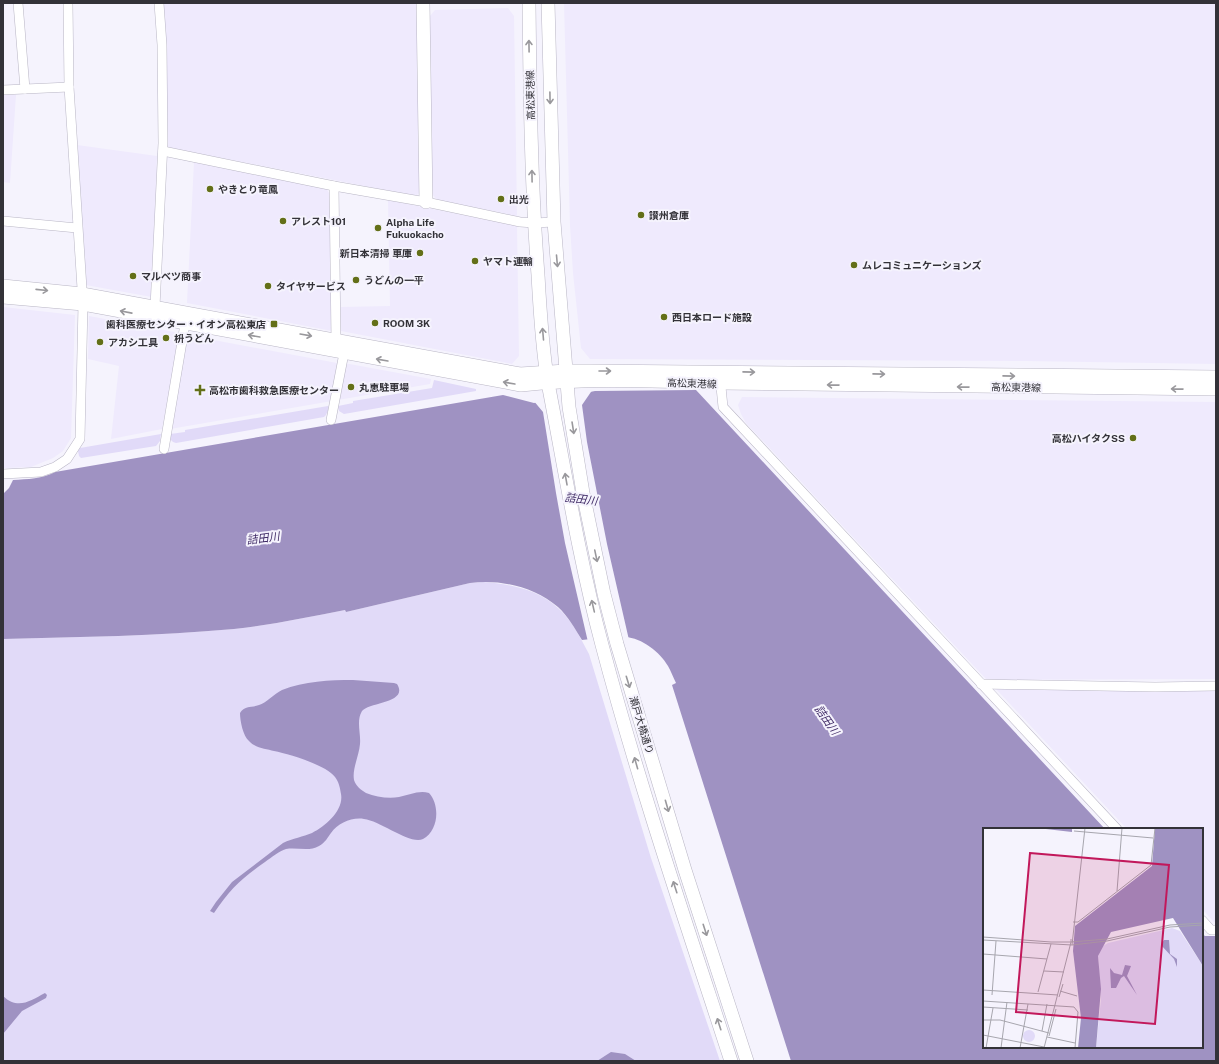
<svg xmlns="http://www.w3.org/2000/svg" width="1219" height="1064" font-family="'Public Sans','Noto Sans JP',sans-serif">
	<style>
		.built { fill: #efeafd }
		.green { fill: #e1daf8 }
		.water { fill: #9f92c2 }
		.pier { fill: #f5f3fd }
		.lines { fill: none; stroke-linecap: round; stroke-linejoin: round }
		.street-casing { stroke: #b9b6c5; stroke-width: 10 }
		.secondary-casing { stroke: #b9b6c5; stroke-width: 14 }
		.street { stroke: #fff; stroke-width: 9 }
		.secondary { stroke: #fff; stroke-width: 13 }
		.oneway { stroke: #99989c }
		.poi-dot { fill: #636f18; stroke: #f5f3fd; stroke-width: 1.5 }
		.labels { text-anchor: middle; stroke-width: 4; stroke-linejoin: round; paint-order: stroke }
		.street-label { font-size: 10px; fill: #333238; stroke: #f5f3fd }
		.poi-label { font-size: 10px; font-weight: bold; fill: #333238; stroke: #f5f3fd; text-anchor: start }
		.water-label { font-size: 11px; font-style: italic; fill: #3e2964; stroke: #f5f3fd }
		.inset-road { fill: none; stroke: #a7a6ae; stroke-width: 1 }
		.view { fill: #c2185b; fill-opacity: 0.15; stroke: #c2185b; stroke-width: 2 }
		.inset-edge { fill: none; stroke: #333238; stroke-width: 2 }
	</style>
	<rect width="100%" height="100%" fill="#f5f3fd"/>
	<g class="built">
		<polygon points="162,3 418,3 421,192 415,196 166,147"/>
		<polygon points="564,3 1216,3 1216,364 1025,361 590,359 581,348 573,273 570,225"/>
		<polygon points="508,8 514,16 517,216 437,200 432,194 430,16 435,10"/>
		<polygon points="3,95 16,95 10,183 3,182"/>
		<polygon points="77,145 157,156 152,297 86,285"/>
		<polygon points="194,162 326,188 329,193 332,331 187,303"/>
		<polygon points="388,200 517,226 519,356 512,364 341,331 341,307 390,306"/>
		<polygon points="3,307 75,315 71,438 63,451 53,458 31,467 3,468"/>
		<polygon points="89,316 180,333 162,429 111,439 119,366 88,359"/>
		<polygon points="187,335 337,363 332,401 170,429"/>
		<polygon points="344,363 431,379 430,384 338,400"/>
		<polygon points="742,397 1216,402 1216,679 987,680 746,423 741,414 738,405"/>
		<polygon points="996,689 1216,689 1216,922 1214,922 1202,909 1202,829 1127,829"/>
	</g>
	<g class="green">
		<polygon points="434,380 476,389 476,391 344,414 339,411 338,406 353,403 353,401 432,388"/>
		<polygon points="328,406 329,408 326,415 324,417 176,443 173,442 169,438 170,434 185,432 185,430"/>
		<polygon points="161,434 160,441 156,446 81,458 79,456 78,451 80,448"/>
		<path d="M483 582C510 584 537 589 558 608 572 620 581 639 589 654L651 858 720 1061H3V639C80 637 157 636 234 629 271 625 308 617 345 610L346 612 470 583Z"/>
	</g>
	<g class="water">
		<path d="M696 390 1105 829H984V1047H1202V934L1205 936H1216V1061H791L672 685 676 683C673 677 671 671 668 666 660 652 642 638 625 637 611 636 596 639 582 640 575 629 568 616 558 607 534 587 501 579 470 583L346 612 345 610C308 617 271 625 234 629 157 636 80 637 3 639V494L9 488 13 480C27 479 43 479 55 472L503 395 534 403 595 391Z"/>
		<path d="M353 680 394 683 397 684C409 703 369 702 362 711 356 721 361 733 360 744 359 756 352 769 354 780 356 786 361 790 366 793 376 797 389 799 399 797 409 795 419 790 429 793 440 805 439 830 423 839 410 845 381 821 364 819 352 817 338 823 331 833 328 837 325 843 319 846 309 852 297 847 286 849 279 851 272 857 265 862 242 878 230 889 214 913L210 911 216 902 232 882 283 843C293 838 303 837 312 833 326 826 344 810 341 794 340 788 339 782 335 777 326 765 289 754 274 751 266 749 255 748 249 741 243 736 240 721 240 713 245 705 251 708 259 705 266 703 274 694 282 690 304 681 330 680 353 680Z"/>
		<path d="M45 993 47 995 46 998 22 1011 3 1034V996C18 1010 30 1001 45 993Z"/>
		<polygon points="611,1052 625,1054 636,1061 597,1061"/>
	</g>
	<polygon class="pier" points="593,389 582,405 587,442 607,544 629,640 626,639 588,642 565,543 556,493 543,412 533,400"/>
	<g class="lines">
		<g class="street-casing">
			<g id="street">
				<polyline points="18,3 25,89"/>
				<polyline points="3,90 69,87"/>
				<polyline points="163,151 334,186 426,202 520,222 534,223 554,222"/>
				<polyline points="334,186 336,340"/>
				<polyline points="3,221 77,228"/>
				<polyline points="155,307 163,143 162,45 159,3"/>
				<polyline points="720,377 723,407 1117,829"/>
				<polyline points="331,420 345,348"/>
				<polyline points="164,449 186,318"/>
				<polyline points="3,474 41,472 55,467 67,459 80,439 83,304 69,87 68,3"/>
				<polyline points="981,684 1155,687 1216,686"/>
				<polyline points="1202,920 1211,930 1216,930"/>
			</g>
		</g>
		<g class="secondary-casing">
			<g id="secondary">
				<polyline points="423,3 426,202"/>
				<path d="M529 3C530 94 531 185 538 275 540 311 542 348 548 383 565 471 579 559 602 645 639 785 686 923 731 1061"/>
				<polyline points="548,3 554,222 569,407 583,493 604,594 617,644 685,870 747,1061"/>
				<polyline points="3,286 82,294 520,374 566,371 591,371 1216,377"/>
				<path d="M3 297 83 304 521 385C587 378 654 381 721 383L1216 389"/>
			</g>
		</g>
		<use href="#street" class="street"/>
		<use href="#secondary" class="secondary"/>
	</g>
	<defs><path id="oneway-shaft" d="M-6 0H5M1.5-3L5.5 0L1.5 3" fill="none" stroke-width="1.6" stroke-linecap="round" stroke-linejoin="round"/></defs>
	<g class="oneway">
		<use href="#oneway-shaft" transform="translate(529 46) rotate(-91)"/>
		<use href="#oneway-shaft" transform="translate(550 98) rotate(89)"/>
		<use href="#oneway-shaft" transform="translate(532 176) rotate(-91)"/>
		<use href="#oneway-shaft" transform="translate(557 261) rotate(85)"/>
		<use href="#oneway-shaft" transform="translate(42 290) rotate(6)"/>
		<use href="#oneway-shaft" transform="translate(126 312) rotate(-169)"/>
		<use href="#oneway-shaft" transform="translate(543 334) rotate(-95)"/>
		<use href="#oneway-shaft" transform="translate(306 335) rotate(10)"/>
		<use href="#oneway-shaft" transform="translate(254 336) rotate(-170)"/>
		<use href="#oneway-shaft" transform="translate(382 360) rotate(-170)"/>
		<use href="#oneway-shaft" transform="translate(605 371)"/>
		<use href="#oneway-shaft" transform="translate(749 372) rotate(1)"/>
		<use href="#oneway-shaft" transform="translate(879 374) rotate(1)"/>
		<use href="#oneway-shaft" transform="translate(1009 376) rotate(1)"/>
		<use href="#oneway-shaft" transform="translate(509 383) rotate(-170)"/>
		<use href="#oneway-shaft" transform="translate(833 385) rotate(-179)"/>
		<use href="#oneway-shaft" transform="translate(963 387) rotate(-179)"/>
		<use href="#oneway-shaft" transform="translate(1177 389) rotate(-179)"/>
		<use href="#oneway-shaft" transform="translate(573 428) rotate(81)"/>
		<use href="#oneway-shaft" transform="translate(566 479) rotate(-100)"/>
		<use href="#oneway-shaft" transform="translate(596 556) rotate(78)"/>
		<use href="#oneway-shaft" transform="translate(593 606) rotate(-103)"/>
		<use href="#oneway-shaft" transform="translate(628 682) rotate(73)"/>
		<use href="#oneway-shaft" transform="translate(636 763) rotate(-106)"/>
		<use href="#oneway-shaft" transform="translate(667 806) rotate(74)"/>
		<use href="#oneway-shaft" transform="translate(675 887) rotate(-108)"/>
		<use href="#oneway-shaft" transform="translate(705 930) rotate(72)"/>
		<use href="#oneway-shaft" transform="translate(719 1024) rotate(-108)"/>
	</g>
	<g class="poi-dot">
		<circle cx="210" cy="189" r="4"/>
		<circle cx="501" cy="199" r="4"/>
		<circle cx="641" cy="215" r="4"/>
		<circle cx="283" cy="221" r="4"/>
		<circle cx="378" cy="228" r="4"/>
		<circle cx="420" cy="253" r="4"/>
		<circle cx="475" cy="261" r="4"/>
		<circle cx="854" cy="265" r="4"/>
		<circle cx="133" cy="276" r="4"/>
		<circle cx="356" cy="280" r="4"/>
		<circle cx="268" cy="286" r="4"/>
		<circle cx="664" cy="317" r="4"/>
		<circle cx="375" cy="323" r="4"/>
		<rect x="270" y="320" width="8" height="8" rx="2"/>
		<circle cx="166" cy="338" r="4"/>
		<circle cx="100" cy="342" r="4"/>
		<circle cx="351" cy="387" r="4"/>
		<path d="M198 384h4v4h4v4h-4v4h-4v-4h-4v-4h4z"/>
		<circle cx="1133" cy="438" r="4"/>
	</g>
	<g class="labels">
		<g class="street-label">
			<text transform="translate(530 95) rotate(-91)" y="4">高松東港線</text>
			<text transform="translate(692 383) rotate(2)" y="4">高松東港線</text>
			<text transform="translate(1016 387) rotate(1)" y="4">高松東港線</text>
			<text transform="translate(642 725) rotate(73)" y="4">瀬戸大橋通り</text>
		</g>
		<g class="poi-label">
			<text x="218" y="193">やきとり竜鳳</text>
			<text x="509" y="203">出光</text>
			<text x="649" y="219">讃州倉庫</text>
			<text x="291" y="225">アレスト101</text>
			<text x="386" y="226">Alpha Life<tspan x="386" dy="12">Fukuokacho</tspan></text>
			<text x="412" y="257" text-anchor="end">新日本清掃 車庫</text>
			<text x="483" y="265">ヤマト運輸</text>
			<text x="862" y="269">ムレコミュニケーションズ</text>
			<text x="141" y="280">マルベツ商事</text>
			<text x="364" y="284">うどんの一平</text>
			<text x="276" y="290">タイヤサービス</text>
			<text x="672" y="321">西日本ロード施設</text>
			<text x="383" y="327">ROOM 3K</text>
			<text x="266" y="328" text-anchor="end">歯科医療センター・イオン高松東店</text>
			<text x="174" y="342">枡うどん</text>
			<text x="108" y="346">アカシ工具</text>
			<text x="359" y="391">丸恵駐車場</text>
			<text x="209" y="394">高松市歯科救急医療センター</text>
			<text x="1125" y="442" text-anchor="end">高松ハイタクSS</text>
		</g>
		<g class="water-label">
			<text transform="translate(581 499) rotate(7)" y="4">詰田川</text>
			<text transform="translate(263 538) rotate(-7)" y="4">詰田川</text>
			<text transform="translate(827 720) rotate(55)" y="4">詰田川</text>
		</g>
	</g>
	<g transform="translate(983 828)">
		<rect width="220" height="220" fill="#f5f3fd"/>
		<path d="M189 100 197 103 218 135V129L220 138V220H113L118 171 115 128 117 120 125 115ZM40 208a6 6 0 1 1 12 0a6 6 0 1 1-12 0Z" fill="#e1daf8"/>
		<path d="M54 0H89V4ZM172 0H220V138L190 90 128 104 115 128 118 161 113 220H95L98 190 90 123 92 98 169 38ZM181 112H186L187 126 194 131V139L191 131 178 117ZM142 137 148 138 144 148 154 167 141 148 138 150 133 160H128L127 140 131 145 139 147Z" fill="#9f92c2"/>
		<path class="inset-road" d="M91 3 170 10M134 63 139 0M90 94H95L168 37 172 0M0 109 68 114H88V111M0 112 89 117 102 0M89 117 124 113 187 99 220 97M0 126 64 131M38 129 39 114M61 143 81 144M0 162 75 167M77 163 94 168M55 164 68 116M9 167 13 113M76 169 80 156M0 173 91 179 95 184 92 220M0 179 45 182M0 192H17L66 205M59 203 64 176M0 207 61 219M66 208 73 181M64 209 92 215M3 220 10 180M18 220 24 174M37 220 45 176M61 220 88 114 124 111 187 97 220 95"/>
		<path class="view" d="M47 25 186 37 172 196 33 184Z"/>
		<rect width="220" height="220" class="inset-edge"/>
	</g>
	<rect width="1219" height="1064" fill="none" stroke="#333238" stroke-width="8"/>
</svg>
